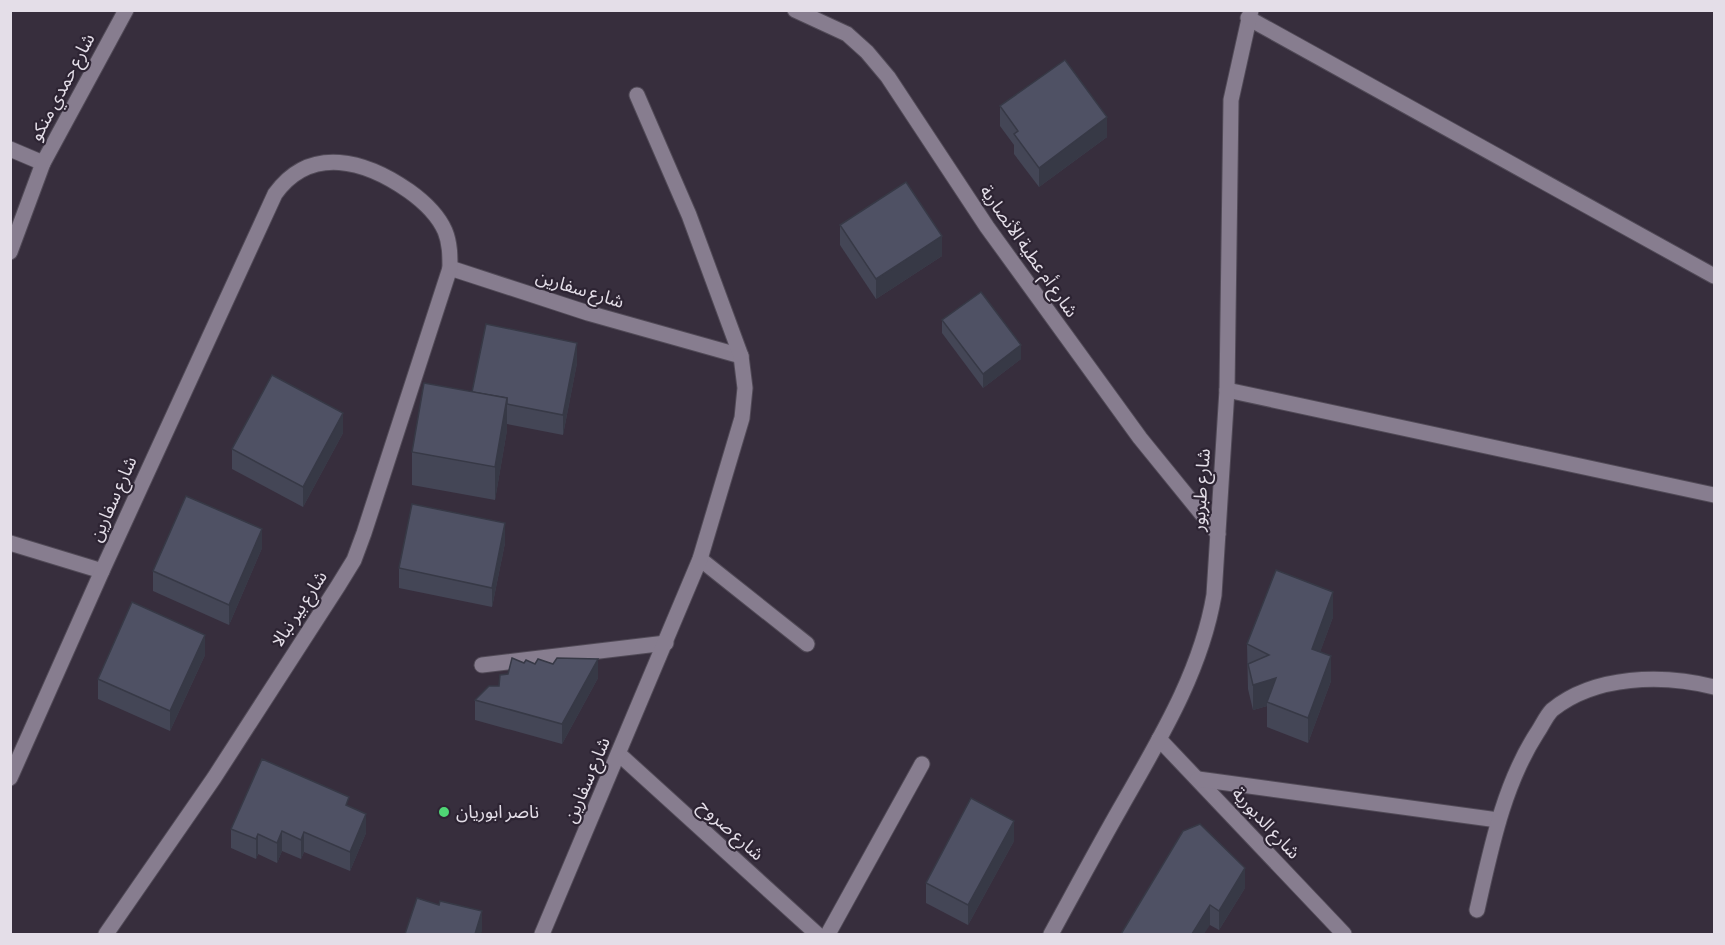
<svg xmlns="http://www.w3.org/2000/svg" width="1725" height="945" font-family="'Alegreya Sans','Noto Sans Arabic',sans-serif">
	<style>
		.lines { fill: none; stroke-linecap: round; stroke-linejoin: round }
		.minor-casing { stroke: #514a57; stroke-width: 17 }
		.minor { stroke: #877d8f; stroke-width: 15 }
		.wall { fill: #444656 }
		.shaded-wall { fill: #373946 }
		.building { fill: #4f5164; stroke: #373946; stroke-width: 1.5 }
		.poi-dot { fill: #4fd675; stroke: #2d2433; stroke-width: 2 }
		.labels { text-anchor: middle; stroke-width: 4.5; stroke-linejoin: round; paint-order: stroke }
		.street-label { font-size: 18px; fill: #e4dee8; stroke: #2d2433 }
		.poi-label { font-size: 18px; fill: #e4dee8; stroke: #2d2433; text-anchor: start }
	</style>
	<rect width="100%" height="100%" fill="#372e3d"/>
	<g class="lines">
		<g class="minor-casing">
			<g id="minor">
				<polyline points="795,10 847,34 867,52 888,77 987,227 1140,438 1218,534"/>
				<polyline points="1248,18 1714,276"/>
				<polyline points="10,149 43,163"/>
				<polyline points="10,252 43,163 126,10"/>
				<polyline points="450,268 588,313 741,356"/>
				<polyline points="1227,390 1714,495"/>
				<polyline points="10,543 102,571"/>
				<polyline points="700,559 807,644"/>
				<polyline points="482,665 666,643"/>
				<polyline points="1159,739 1344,934"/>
				<polyline points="620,755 817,934"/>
				<path d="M10 778 102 571 275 194C311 144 366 161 409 191 423 201 438 215 445 231 450 243 450 256 450 268L364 533 354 560 338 586 214 778 106 934"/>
				<polyline points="1198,779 1498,820"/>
				<path d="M1477 910C1491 849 1503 786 1537 733 1542 726 1546 716 1552 710 1595 675 1663 674 1714 687"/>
				<polyline points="542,934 700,559 742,418 745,388 741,356 689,215 637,95"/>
				<polyline points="828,934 922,764"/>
				<path d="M1051 934C1074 892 1097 849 1121 807 1159 740 1201 672 1214 595L1227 390 1231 100 1251 10"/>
			</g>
		</g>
		<use href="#minor" class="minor"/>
	</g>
	<g class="wall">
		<polygon points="1000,106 1107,137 1039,187 1014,154 1014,145 1000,126"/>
		<polygon points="840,225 942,256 876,299 840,245"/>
		<polygon points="942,320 1021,359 983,388 942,333"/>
		<polygon points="577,363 563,435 507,424 507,430 495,500 412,485 412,452 472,392"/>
		<polygon points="343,433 303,507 232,469 232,449"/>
		<polygon points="505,543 492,607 399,588 399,568"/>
		<polygon points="262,548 229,625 153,591 153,571"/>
		<polygon points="1333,617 1320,652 1331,681 1308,743 1267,727 1267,706 1253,710 1248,689 1247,644"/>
		<polygon points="205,655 170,731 98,699 98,679"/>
		<polygon points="524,663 598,678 562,744 475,720 475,700 499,686 508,674"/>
		<polygon points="349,806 366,833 350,871 304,852 301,859 282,851 277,863 258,854 256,859 231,848 231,829"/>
		<polygon points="1014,841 968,925 926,903 926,883"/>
		<polygon points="1245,888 1219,930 1210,925 1121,934"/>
	</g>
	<g class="shaded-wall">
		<polygon points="1107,117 1107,137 1039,187 1039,168"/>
		<polygon points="942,236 942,256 876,299 876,279"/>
		<polygon points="577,343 577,363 563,435 563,415"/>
		<polygon points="1021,345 1021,359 983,388 983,374"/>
		<polygon points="507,398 507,430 495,500 495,467"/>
		<polygon points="343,413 343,433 303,507 303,487"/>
		<polygon points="505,523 505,543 492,607 492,588"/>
		<polygon points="262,529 262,548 229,625 229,605"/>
		<polygon points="1333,592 1333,617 1312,674 1312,649"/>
		<polygon points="205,635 205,655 170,731 170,711"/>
		<polygon points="1331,656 1331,681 1308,743 1308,718"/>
		<polygon points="598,659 598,678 562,744 562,724"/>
		<polygon points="1276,678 1267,702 1267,706 1253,710 1253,685"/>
		<polygon points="366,814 366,833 350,871 350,852"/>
		<polygon points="1014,821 1014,841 968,925 968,905"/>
		<polygon points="282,831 282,851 277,863 277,843"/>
		<polygon points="304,832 304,852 301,859 301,840"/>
		<polygon points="258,834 258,854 256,859 256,839"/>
		<polygon points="1245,868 1245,888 1219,930 1219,911"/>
		<polygon points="1210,905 1210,925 1204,934 1192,934"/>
		<polygon points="482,911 482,931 481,934 475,934"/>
	</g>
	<g class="building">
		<polygon points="1065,60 1107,117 1039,168 1014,134 1018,131 1000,106"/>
		<polygon points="906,182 942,236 876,279 840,225"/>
		<polygon points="981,292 1021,345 983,374 942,320"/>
		<polygon points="486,324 577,343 563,415 507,404 507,398 472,392"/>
		<polygon points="272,375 343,413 303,487 232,449"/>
		<polygon points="424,383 507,398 495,467 412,452"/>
		<polygon points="186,496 262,529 229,605 153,571"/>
		<polygon points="412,504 505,523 492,588 399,568"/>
		<polygon points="1276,570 1333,592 1312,649 1331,656 1308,718 1267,702 1276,678 1253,685 1248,664 1269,655 1247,644"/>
		<polygon points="132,602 205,635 170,711 98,679"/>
		<polygon points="512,658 524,663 526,660 535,664 538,659 553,664 557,658 598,659 562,724 475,700 489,686 499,686 500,675 508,674"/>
		<polygon points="262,759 349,797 346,805 366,814 350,852 304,832 301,840 282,831 277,843 258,834 256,839 231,829"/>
		<polygon points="971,798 1014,821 968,905 926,883"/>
		<polygon points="1200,824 1245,868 1219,911 1210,905 1192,934 1121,934 1183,831"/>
		<polygon points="417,898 439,905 440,901 482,911 475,934 405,934"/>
	</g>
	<circle class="poi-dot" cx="444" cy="812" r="6"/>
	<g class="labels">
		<g class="street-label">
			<text transform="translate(62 87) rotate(-62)" y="6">شارع حمدي منكو</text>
			<text transform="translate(1029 251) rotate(55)" y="6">شارع أم عطية الأنصارية</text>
			<text transform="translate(580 289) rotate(17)" y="6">شارع سفارين</text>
			<text transform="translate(1201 490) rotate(-86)" y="6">شارع طبربور</text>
			<text transform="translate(113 499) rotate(-66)" y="6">شارع سفارين</text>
			<text transform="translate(299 609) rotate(-57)" y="6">شارع بير نبالا</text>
			<text transform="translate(587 780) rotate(-67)" y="6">شارع سفارين</text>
			<text transform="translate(1266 823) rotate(47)" y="6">شارع الدبورية</text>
			<text transform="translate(731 830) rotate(42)" y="6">شارع صروح</text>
		</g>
		<g class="poi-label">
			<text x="456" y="818">ناصر ابوريان</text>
		</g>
	</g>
	<rect width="1725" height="945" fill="none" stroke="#e4dee8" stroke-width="24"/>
</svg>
